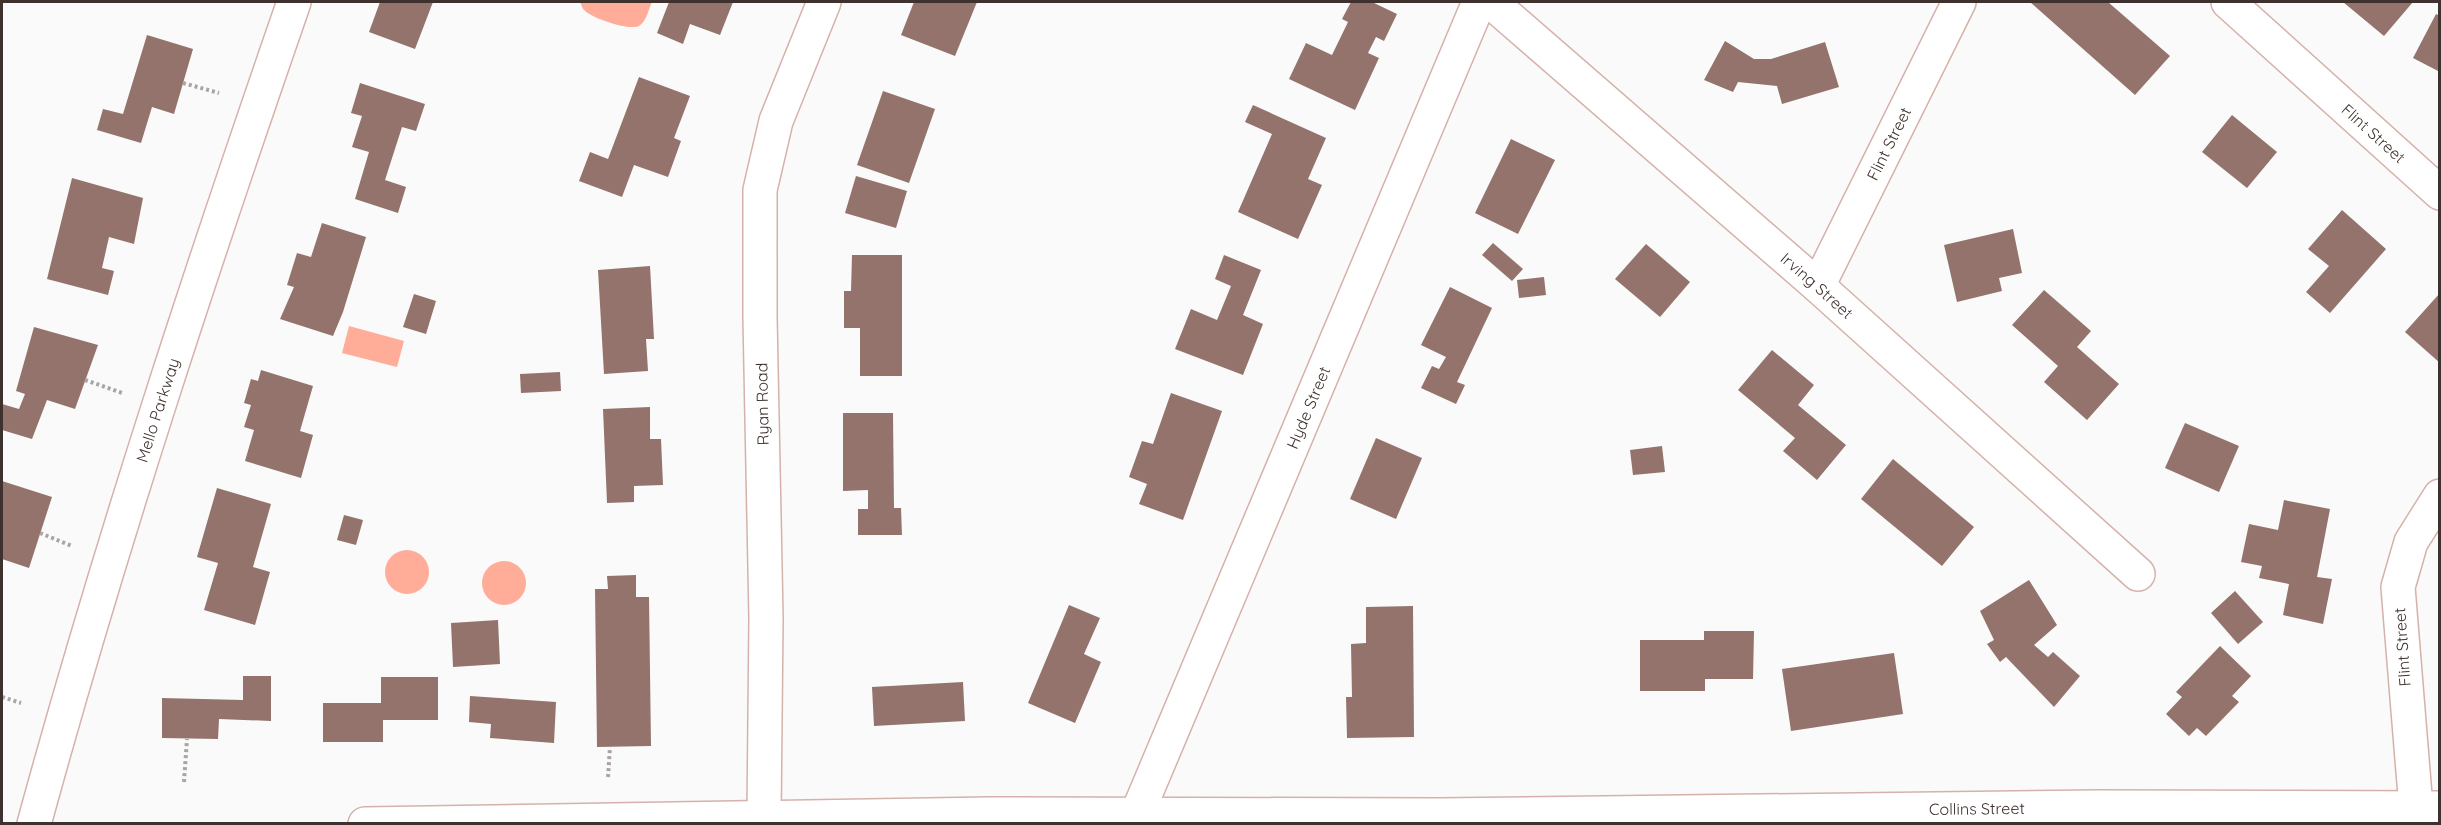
<svg xmlns="http://www.w3.org/2000/svg" width="2441" height="825" font-family="Quicksand,sans-serif">
	<style>
		.water { fill: #ffad98 }
		.building { fill: #93736b }
		.lines { fill: none; stroke-linecap: round; stroke-linejoin: round }
		.street-casing { stroke: #d5b2a9; stroke-width: 36 }
		.secondary-casing { stroke: #d5b2a9; stroke-width: 36 }
		.path { stroke: #aaa4a3; stroke-width: 4; stroke-dasharray: 3 3; stroke-linecap: butt }
		.street { stroke: #fff; stroke-width: 33 }
		.secondary { stroke: #fff; stroke-width: 33 }
		.labels { text-anchor: middle; stroke-width: 6; stroke-linejoin: round; paint-order: stroke }
		.street-label { font-size: 16px; fill: #3f312d; stroke: #fff }
	</style>
	<rect width="100%" height="100%" fill="#fafafa"/>
	<g class="water">
		<path d="M580 2H652C648 10 647 21 639 26 629 31 591 18 584 10 582 8 581 4 580 2Z"/>
		<polygon points="349,326 404,341 397,367 342,353"/>
		<circle cx="407" cy="572" r="22"/>
		<circle cx="504" cy="583" r="22"/>
	</g>
	<g class="building">
		<polygon points="380,2 433,2 415,49 369,32"/>
		<polygon points="669,2 733,2 720,35 690,24 683,44 657,33"/>
		<polygon points="914,2 977,2 955,56 901,35"/>
		<polygon points="1351,2 1372,2 1397,14 1384,41 1376,37 1368,53 1379,58 1355,110 1289,79 1306,43 1332,55 1348,22 1342,19"/>
		<polygon points="2030,2 2108,2 2170,56 2135,95"/>
		<polygon points="2343,2 2413,2 2384,36"/>
		<polygon points="2436,14 2440,16 2440,72 2413,58"/>
		<polygon points="147,35 193,49 174,114 152,107 141,143 97,130 103,109 123,114"/>
		<polygon points="1725,41 1754,59 1771,59 1825,42 1839,87 1782,104 1777,86 1738,82 1733,92 1704,80"/>
		<polygon points="639,77 690,96 674,138 681,141 668,177 634,165 622,197 579,181 590,152 608,159"/>
		<polygon points="360,83 425,104 416,131 402,127 385,180 406,187 398,213 355,199 369,152 352,147 362,116 351,113"/>
		<polygon points="883,91 935,109 909,183 857,165"/>
		<polygon points="1253,105 1326,138 1308,179 1322,185 1298,239 1238,212 1272,134 1245,122"/>
		<polygon points="2232,115 2277,152 2247,188 2202,152"/>
		<polygon points="1511,139 1555,160 1518,234 1475,213"/>
		<polygon points="856,176 907,191 896,228 845,213"/>
		<polygon points="72,178 143,198 134,244 109,237 102,268 114,271 108,295 47,279"/>
		<polygon points="2342,210 2386,249 2330,313 2306,292 2329,266 2308,249"/>
		<polygon points="322,223 366,237 343,312 333,336 280,319 294,287 287,285 297,253 311,257"/>
		<polygon points="2013,229 2022,273 1999,278 2002,291 1957,302 1944,245"/>
		<polygon points="1493,243 1523,269 1512,281 1482,255"/>
		<polygon points="1646,244 1690,282 1660,317 1615,279"/>
		<polygon points="852,255 902,255 902,376 860,376 860,328 844,328 844,291 851,291"/>
		<polygon points="1224,255 1261,270 1243,315 1263,324 1243,375 1175,349 1191,309 1217,320 1231,286 1215,279"/>
		<polygon points="650,266 654,339 646,339 648,371 604,374 598,270"/>
		<polygon points="1544,277 1546,295 1519,298 1517,280"/>
		<polygon points="1450,287 1492,308 1457,382 1465,385 1456,404 1421,388 1432,366 1439,369 1446,357 1421,345"/>
		<polygon points="2044,290 2091,331 2077,347 2119,384 2087,420 2044,382 2058,366 2012,325"/>
		<polygon points="2440,293 2440,363 2405,332"/>
		<polygon points="414,294 436,301 426,334 403,327"/>
		<polygon points="34,327 98,345 75,409 47,400 32,439 2,430 2,404 19,409 25,394 16,391"/>
		<polygon points="1772,350 1814,385 1798,405 1846,445 1817,480 1783,451 1795,438 1738,390"/>
		<polygon points="261,370 313,386 300,431 313,435 301,478 245,461 254,430 244,427 251,405 244,403 251,379 258,381"/>
		<polygon points="560,372 561,391 521,393 520,374"/>
		<polygon points="1171,393 1222,411 1183,520 1139,504 1147,484 1129,477 1142,441 1153,444"/>
		<polygon points="650,407 650,439 661,439 663,485 634,486 634,502 607,503 603,409"/>
		<polygon points="843,413 893,413 894,508 901,508 902,535 858,535 858,509 868,509 868,490 843,491"/>
		<polygon points="2185,423 2239,446 2219,492 2165,468"/>
		<polygon points="1376,438 1422,458 1396,519 1350,499"/>
		<polygon points="1662,446 1665,472 1633,475 1630,450"/>
		<polygon points="1893,459 1974,527 1942,566 1861,499"/>
		<polygon points="2,481 52,497 29,568 2,559"/>
		<polygon points="217,488 271,504 253,567 270,572 255,625 204,610 218,563 197,557"/>
		<polygon points="2284,500 2330,509 2317,577 2332,579 2323,624 2283,615 2289,584 2259,578 2262,566 2241,562 2249,524 2278,530"/>
		<polygon points="344,515 363,520 356,545 337,540"/>
		<polygon points="636,575 636,597 649,597 651,746 597,747 595,589 608,589 607,576"/>
		<polygon points="2029,580 2057,625 2034,645 2048,657 2053,652 2080,676 2054,707 2006,657 2000,662 1987,644 1994,640 1980,611"/>
		<polygon points="2235,591 2263,622 2238,644 2211,613"/>
		<polygon points="1069,605 1100,618 1084,654 1101,662 1075,723 1028,703"/>
		<polygon points="1413,606 1414,737 1347,738 1346,697 1352,697 1351,644 1366,643 1366,607"/>
		<polygon points="498,620 500,664 453,667 451,623"/>
		<polygon points="1704,631 1754,631 1753,679 1705,679 1705,691 1640,691 1640,640 1704,640"/>
		<polygon points="2220,646 2251,676 2232,696 2239,702 2206,736 2197,728 2189,736 2166,714 2182,697 2176,692"/>
		<polygon points="1894,653 1903,714 1791,731 1782,669"/>
		<polygon points="243,676 271,676 271,721 219,719 218,739 162,738 162,698 243,700"/>
		<polygon points="381,677 438,677 438,720 383,720 383,742 323,742 323,703 381,703"/>
		<polygon points="963,682 965,721 874,726 872,687"/>
		<polygon points="470,696 556,702 554,743 490,738 491,724 469,722"/>
	</g>
	<g class="lines">
		<g class="street-casing">
			<g id="street">
				<path id="s1" d="M1491 2 1818 286 2138 574"/>
				<path id="s2" d="M2228 2 2440 193"/>
				<path id="s3" d="M1818 286 1959 2"/>
				<polyline points="2416,808 2398,587 2411,542 2440,496"/>
				<path id="s4" d="M1137 814 1479 2"/>
				<polyline points="764,817 766,618 760,317 760,190 776,121 824,2"/>
				<path id="s5" d="M34 824C110 546 200 273 294 2"/>
			</g>
		</g>
		<g class="secondary-casing">
			<g id="secondary">
				<path id="s6" d="M365 824 989 814 1440 815 2097 807 2440 808"/>
			</g>
		</g>
		<g class="path">
			<polyline points="183,83 219,93"/>
			<polyline points="85,380 122,393"/>
			<polyline points="40,533 72,546"/>
			<polyline points="2,697 21,703"/>
			<polyline points="608,777 610,747"/>
			<polyline points="184,782 187,739"/>
		</g>
		<use href="#street" class="street"/>
		<use href="#secondary" class="secondary"/>
	</g>
	<g class="labels">
		<g class="street-label">
			<text dy="6" stroke="none"><textPath href="#s2" startOffset="196">Flint Street</textPath></text>
			<text dy="6" stroke="none"><textPath href="#s3" startOffset="159">Flint Street</textPath></text>
			<text dy="6" stroke="none"><textPath href="#s1" startOffset="432">Irving Street</textPath></text>
			<text transform="translate(762 404) rotate(-91)" y="6">Ryan Road</text>
			<text dy="6" stroke="none"><textPath href="#s4" startOffset="441">Hyde Street</textPath></text>
			<text dy="6" stroke="none"><textPath href="#s5" startOffset="432">Mello Parkway</textPath></text>
			<text transform="translate(2402 647) rotate(-94)" y="6">Flint Street</text>
			<text dy="6" stroke="none"><textPath href="#s6" startOffset="1612">Collins Street</textPath></text>
		</g>
	</g>
	<rect width="2441" height="825" fill="none" stroke="#3f312d" stroke-width="6"/>
</svg>
